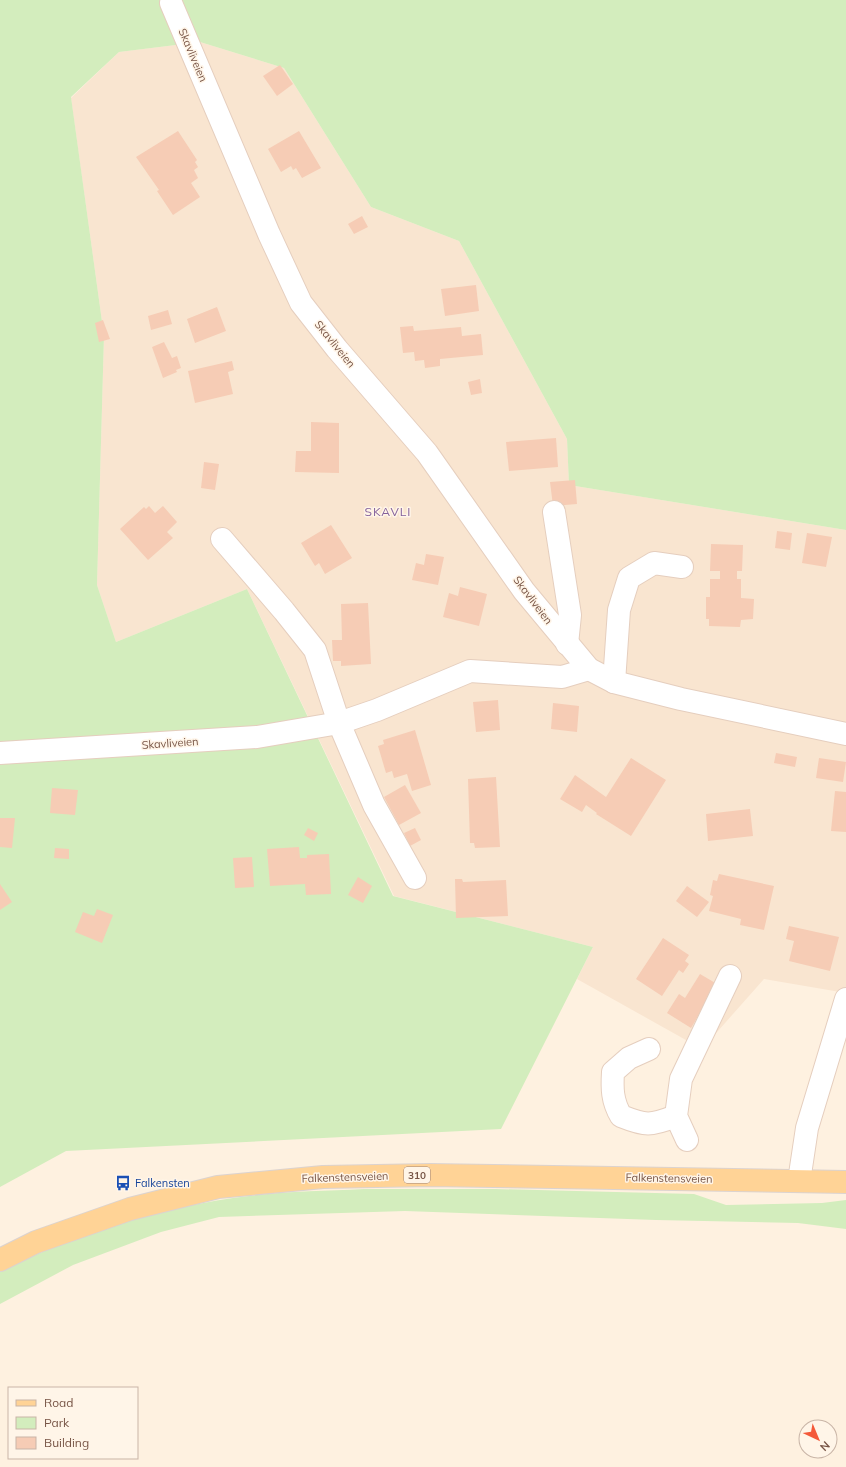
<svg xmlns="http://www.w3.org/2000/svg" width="846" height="1467" font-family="Mulish,sans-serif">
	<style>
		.residential { fill: #f9e5d0 }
		.green { fill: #d3edbd }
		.building { fill: #f6ccb5 }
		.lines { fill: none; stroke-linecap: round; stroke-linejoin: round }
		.minor-casing { stroke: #e5cebe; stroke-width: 24 }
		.major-casing { stroke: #dcd3cf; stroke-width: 24 }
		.minor { stroke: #fff; stroke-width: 22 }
		.major { stroke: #ffd396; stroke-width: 22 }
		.labels { text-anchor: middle; stroke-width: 3; stroke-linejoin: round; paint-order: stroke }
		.shield { fill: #fff5e8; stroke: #a08476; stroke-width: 1 }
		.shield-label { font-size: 10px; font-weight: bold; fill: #775445 }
		.street-label { font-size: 11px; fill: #775445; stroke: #fff5e8 }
		.transit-label { font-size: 11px; fill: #164399; stroke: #fff5e8; text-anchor: start }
		.neighbourhood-label { font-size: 12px; letter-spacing: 1px; fill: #84609b; stroke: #fff5e8 }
	</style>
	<rect width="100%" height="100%" fill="#fef1e0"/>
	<polygon class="residential" points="200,42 284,68 371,207 459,241 567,439 569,485 846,530 846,993 764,979 702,1049 577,979 593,947 394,896 247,589 116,642 97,585 104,336 71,98 119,52"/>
	<g class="green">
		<polygon points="0,0 846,0 846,530 569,485 567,439 459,241 371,207 284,68 200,42 119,52 71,97 104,336 97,585 116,642 247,589 393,896 593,947 501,1129 66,1151 0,1187"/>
		<path d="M364 1189H495L694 1194 726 1205 822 1203 846 1200V1229L798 1223 656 1220 405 1211 219 1217 161 1232 73 1265 0 1304V1272C76 1233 164 1206 249 1196 287 1191 326 1191 364 1189Z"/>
	</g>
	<g class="building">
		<polygon points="280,65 293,84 277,96 263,76"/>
		<polygon points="178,131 197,160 195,162 198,167 194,170 198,178 191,183 200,197 173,215 157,191 159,190 136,157"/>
		<polygon points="299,131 321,168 302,178 296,168 293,170 291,166 281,172 268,149"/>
		<polygon points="362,216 368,227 354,234 348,224"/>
		<polygon points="476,285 479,311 445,316 441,289"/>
		<polygon points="217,307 226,331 195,343 187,319"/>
		<polygon points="168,310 172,324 151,330 148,316"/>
		<polygon points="103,320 110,339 99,342 95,323"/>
		<polygon points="413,326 414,331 461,327 462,336 481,334 483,355 440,359 440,366 425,368 424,360 415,361 414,352 403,353 400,327"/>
		<polygon points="164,342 172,358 177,356 181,368 176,370 177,372 163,378 152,347"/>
		<polygon points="232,361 234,370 228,372 233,394 195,403 188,371"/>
		<polygon points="480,379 482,393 471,395 468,382"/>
		<polygon points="311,422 339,423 339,473 295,472 296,451 311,451"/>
		<polygon points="556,438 558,467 509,471 506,442"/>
		<polygon points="204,462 219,464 215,490 201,488"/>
		<polygon points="575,480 577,504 553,506 550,482"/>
		<polygon points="149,506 155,513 163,506 177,522 167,532 173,538 148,560 120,529 144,507 146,509"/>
		<polygon points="331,525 352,558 325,574 319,563 315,566 301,543"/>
		<polygon points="777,531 792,533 790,550 775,548"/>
		<polygon points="807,533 832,537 826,567 802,563"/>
		<polygon points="711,544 743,545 742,571 737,571 737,579 741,579 741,598 754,599 753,619 741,620 740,627 709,626 709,619 706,619 706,597 710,597 710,579 720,579 720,571 710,571"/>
		<polygon points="426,554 444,557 438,585 412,580 416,563 424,565"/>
		<polygon points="460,587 487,594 479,626 443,617 449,593 458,596"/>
		<polygon points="368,603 371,664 341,666 341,661 333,661 332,640 342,640 341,604"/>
		<polygon points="498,700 500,730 476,732 473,702"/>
		<polygon points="553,703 579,706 577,732 551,729"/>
		<polygon points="415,730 431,785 412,791 407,774 394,778 392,771 386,773 378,746 384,744 383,740"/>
		<polygon points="776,753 797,757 795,767 774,763"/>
		<polygon points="631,758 666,780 631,836 596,814 597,813 586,805 582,812 560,799 575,775 606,797"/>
		<polygon points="819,758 846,762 843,782 816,778"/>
		<polygon points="496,777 500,847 475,848 474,843 470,843 468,779"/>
		<polygon points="405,785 421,813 399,825 384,797"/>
		<polygon points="52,788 78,790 75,815 50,813"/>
		<polygon points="835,791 846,792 846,832 831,831"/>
		<polygon points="750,809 753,836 708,841 706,814"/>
		<polygon points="0,818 15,818 12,848 0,847"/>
		<polygon points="308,828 318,833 314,841 304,835"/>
		<polygon points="415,828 421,840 410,846 404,833"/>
		<polygon points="299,847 300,858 307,858 307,855 329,854 331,894 306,895 305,884 270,886 267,849"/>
		<polygon points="55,848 69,849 69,859 54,858"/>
		<polygon points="252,857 254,887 235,888 233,858"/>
		<polygon points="719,874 774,886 764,930 740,925 741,919 709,911 713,896 710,895 713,880 717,881"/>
		<polygon points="358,877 372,886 363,903 348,895"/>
		<polygon points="455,879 462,879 463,882 506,880 508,916 456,918"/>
		<polygon points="0,884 12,902 0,910"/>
		<polygon points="687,886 709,902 697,917 676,901"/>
		<polygon points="97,909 113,915 102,943 75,932 83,912 94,916"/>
		<polygon points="789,926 839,937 830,971 789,961 794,941 786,939"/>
		<polygon points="663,938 689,955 685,961 689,964 683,973 679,970 662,996 636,979"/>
		<polygon points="700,974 717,984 691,1028 667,1013 679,994 685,998"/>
	</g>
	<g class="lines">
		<g class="minor-casing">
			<g id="minor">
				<polyline points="171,3 269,234 301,303 337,349 427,453 524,591 589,669 614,682 681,699 846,734"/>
				<polyline points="554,512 570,615 567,644"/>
				<polyline points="222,539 284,611 315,650 339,723 374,805 415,878"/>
				<polyline points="614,682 619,610 629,578 654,563 682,567"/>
				<polyline points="0,753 257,737 339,723 377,710 470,671 562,677 589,669"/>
				<path d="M649 1049 629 1058 613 1072C612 1088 612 1101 621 1116 646 1126 650 1126 676 1116"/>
				<polyline points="687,1140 676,1116 681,1079 730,976"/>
				<polyline points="799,1181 807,1128 846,999"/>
			</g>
		</g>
		<g class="major-casing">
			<polyline id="major" points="0,1260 36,1242 130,1209 218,1187 323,1177 430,1175 846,1182"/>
		</g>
		<use href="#minor" class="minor"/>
		<use href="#major" class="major"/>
	</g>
	<defs>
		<g id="bus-bare" transform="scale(1.2)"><path d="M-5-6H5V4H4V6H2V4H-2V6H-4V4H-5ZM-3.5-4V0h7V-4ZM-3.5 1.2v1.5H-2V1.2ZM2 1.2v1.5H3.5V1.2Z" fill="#1a4fb4" stroke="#fff5e8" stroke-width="2.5" paint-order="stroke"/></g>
	</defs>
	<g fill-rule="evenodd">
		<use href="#bus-bare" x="123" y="1183"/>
	</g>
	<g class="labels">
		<rect class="shield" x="404" y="1167" width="26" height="16" rx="3"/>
		<g class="shield-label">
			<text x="417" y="1179">310</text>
		</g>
		<g class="street-label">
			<text transform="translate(193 55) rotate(67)" y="4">Skavliveien</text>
			<text transform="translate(335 344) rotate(51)" y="4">Skavliveien</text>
			<text transform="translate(533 600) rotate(53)" y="4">Skavliveien</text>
			<text transform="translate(170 743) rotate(-4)" y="4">Skavliveien</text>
			<text transform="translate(345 1177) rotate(-2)" y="4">Falkenstensveien</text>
			<text transform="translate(669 1178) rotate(1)" y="4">Falkenstensveien</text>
		</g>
		<g class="transit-label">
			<text x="135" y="1187">Falkensten</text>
		</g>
		<g class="neighbourhood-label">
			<text x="388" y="516">SKAVLI</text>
		</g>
	</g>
	<rect x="8" y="1387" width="130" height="72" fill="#fff5e8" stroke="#c9b5a7"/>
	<rect x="16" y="1400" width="20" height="6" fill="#ffd396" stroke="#c9b5a7"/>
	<text x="44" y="1407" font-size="12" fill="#775445">Road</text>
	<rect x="16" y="1417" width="20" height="12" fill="#d3edbd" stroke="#c9b5a7"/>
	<text x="44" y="1427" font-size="12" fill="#775445">Park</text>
	<rect x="16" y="1437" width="20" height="12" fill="#f6ccb5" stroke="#c9b5a7"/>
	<text x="44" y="1447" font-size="12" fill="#775445">Building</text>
	<g transform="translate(818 1439) rotate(136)"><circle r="19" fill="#fff5e8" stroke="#c9b5a7"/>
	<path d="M0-3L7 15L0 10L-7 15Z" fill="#f45939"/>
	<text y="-6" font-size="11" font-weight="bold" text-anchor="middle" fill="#775445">N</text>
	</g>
</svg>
